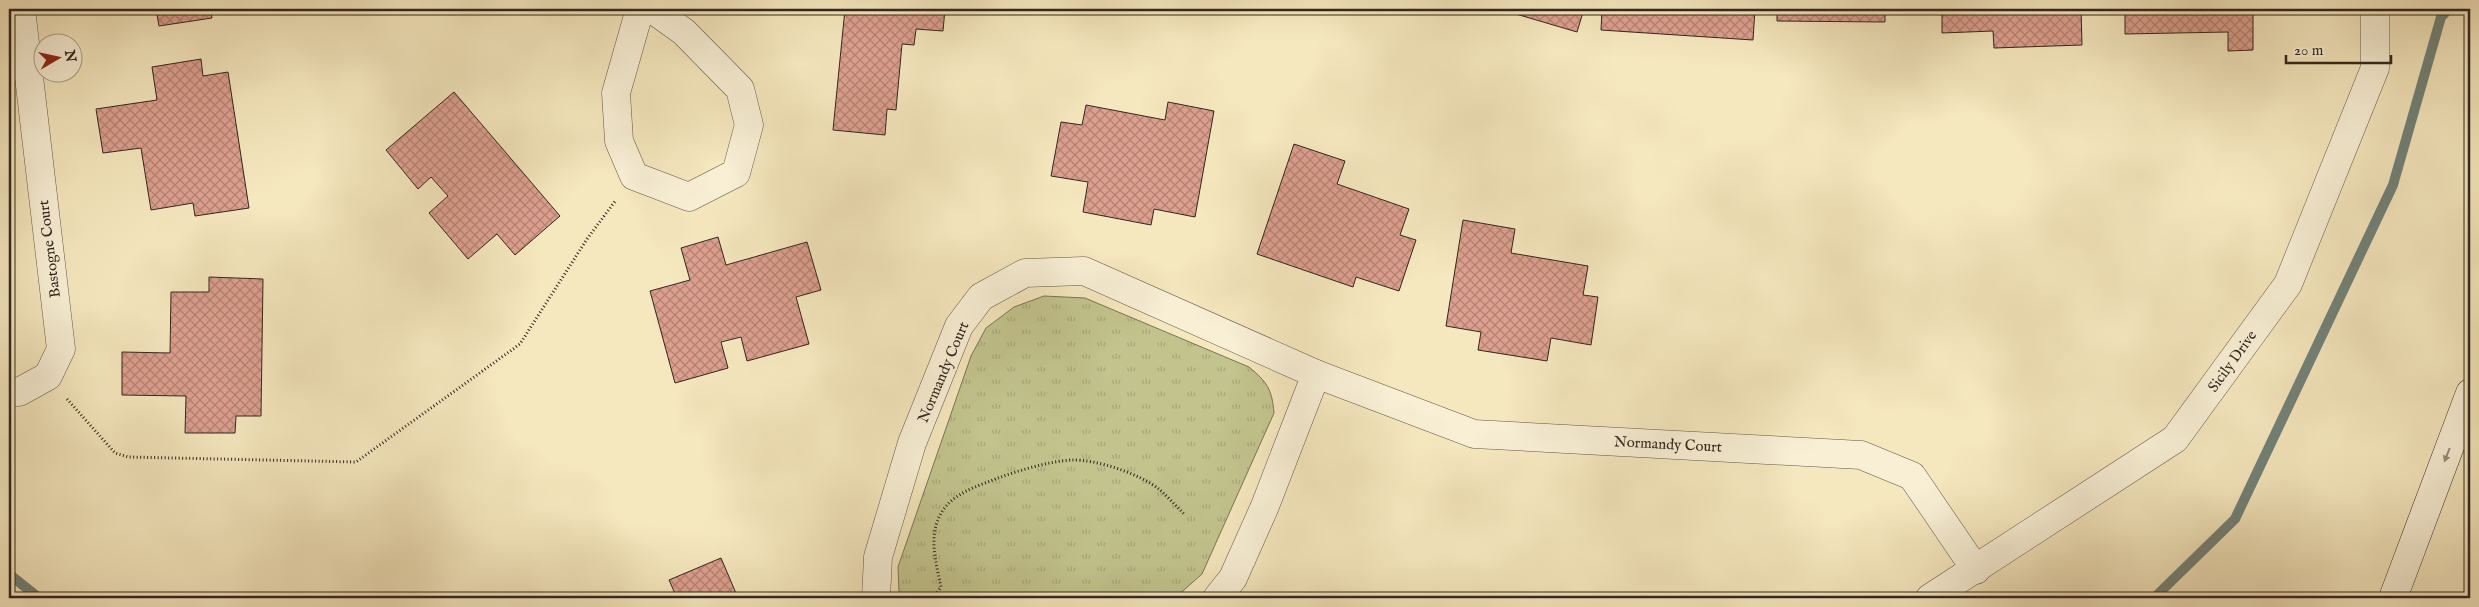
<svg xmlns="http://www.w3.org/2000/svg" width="2479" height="607" font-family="'IM FELL English',serif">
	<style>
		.park { fill: url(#park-tufts); stroke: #7a7456 }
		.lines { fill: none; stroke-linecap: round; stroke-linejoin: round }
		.stream { stroke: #728279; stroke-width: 10 }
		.building { fill: url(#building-cross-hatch); stroke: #33261f }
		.street-casing { stroke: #645647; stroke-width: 29 }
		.secondary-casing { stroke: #33261f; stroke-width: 29 }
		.path { stroke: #33261f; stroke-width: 3; stroke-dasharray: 1 2.5; stroke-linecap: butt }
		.street { stroke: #f8efd5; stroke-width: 28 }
		.secondary { stroke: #f8efd5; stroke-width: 28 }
		.oneway { fill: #968a7a }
		.labels { text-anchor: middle; stroke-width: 5; stroke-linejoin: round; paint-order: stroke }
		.street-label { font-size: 15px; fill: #33261f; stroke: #f8efd5 }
	</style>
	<defs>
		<pattern id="park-tufts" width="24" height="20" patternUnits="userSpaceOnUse" patternTransform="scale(1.25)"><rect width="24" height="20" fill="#c2c38d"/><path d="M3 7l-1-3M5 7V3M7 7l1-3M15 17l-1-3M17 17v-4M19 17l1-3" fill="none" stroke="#a7a779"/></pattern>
		<pattern id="building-cross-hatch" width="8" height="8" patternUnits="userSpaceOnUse" patternTransform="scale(1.25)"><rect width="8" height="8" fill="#dda08f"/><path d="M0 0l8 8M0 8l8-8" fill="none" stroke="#b48274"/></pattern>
	</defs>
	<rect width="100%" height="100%" fill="#f5e7be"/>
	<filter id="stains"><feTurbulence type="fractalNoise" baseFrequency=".004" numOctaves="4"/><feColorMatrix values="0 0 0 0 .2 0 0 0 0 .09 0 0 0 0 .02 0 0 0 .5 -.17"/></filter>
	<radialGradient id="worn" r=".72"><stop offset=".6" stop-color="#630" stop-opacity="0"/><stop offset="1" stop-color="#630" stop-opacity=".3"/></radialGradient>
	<path class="park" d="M1044 296 1085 298 1249 367C1267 382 1272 389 1274 413L1202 574 1175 598H902L899 592 898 567 971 356 986 328 1014 307Z"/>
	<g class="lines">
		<g class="stream">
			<polyline points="9,574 39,598"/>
			<polyline points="1757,598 1760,598"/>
			<polyline points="2154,598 2235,519 2393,185 2441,17 2449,9"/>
		</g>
	</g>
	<g class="building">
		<polygon points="156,9 210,9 212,18 159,26"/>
		<polygon points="845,9 945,9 943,31 916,29 914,45 902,44 896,110 887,109 885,135 833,130"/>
		<polygon points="1499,9 1584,9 1577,32"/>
		<polygon points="1602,9 1755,9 1753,40 1601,30"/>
		<polygon points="1777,9 1885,9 1885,22 1777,21"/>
		<polygon points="1942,9 2081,9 2082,45 1994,48 1993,31 1942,33"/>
		<polygon points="2125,9 2253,9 2253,50 2228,51 2228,32 2125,34"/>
		<polygon points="201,59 203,76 228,72 249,208 195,216 193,203 151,210 141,148 103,153 96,109 157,100 152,67"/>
		<polygon points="454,92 560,216 515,255 497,234 468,259 429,213 448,196 431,177 418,189 386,150"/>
		<polygon points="1168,102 1214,111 1195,217 1154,209 1151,225 1083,212 1088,182 1051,176 1061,122 1082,125 1086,105 1165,120"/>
		<polygon points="1294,144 1345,161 1337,184 1409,209 1400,235 1416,240 1399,291 1356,277 1353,287 1257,254"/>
		<polygon points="1463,220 1515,229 1511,253 1588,266 1583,295 1598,297 1591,345 1551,338 1547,361 1478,350 1481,332 1446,326"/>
		<polygon points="718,237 726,265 807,242 821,290 796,297 809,344 747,361 741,337 721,342 728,368 675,383 650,291 690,280 681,248"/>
		<polygon points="209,277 263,279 261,416 236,416 235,433 185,433 186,396 122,395 122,352 170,353 171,292 209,292"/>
		<polygon points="721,558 738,598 677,598 669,580"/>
	</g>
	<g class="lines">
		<g class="street-casing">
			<g id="street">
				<polyline points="640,9 616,93 619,141 634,176 689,197 736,173 749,125 740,89 684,32 652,9"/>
				<polyline points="9,391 19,392 48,376 61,349 21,9"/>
				<polyline points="876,598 878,557 912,443 959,326 981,297 1025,273 1084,271 1316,374 1474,434 1861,455 1912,476 1976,570"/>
				<polyline points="1217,598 1233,578 1265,506 1316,374"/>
				<polyline points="1930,598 2175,439 2288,284 2375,68 2375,9"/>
			</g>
		</g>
		<g class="secondary-casing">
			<polyline id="secondary" points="2393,598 2470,393"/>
		</g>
		<g class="path">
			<polyline points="67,399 115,453 128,457 356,462 520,344 587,239 616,200"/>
			<path d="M933 598 941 587C936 562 927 534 943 510 956 492 978 486 998 478 1021 470 1046 462 1071 460 1096 459 1141 474 1160 490 1168 497 1176 506 1184 514"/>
		</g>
		<use href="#street" class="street"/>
		<use href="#secondary" class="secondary"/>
	</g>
	<defs><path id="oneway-solid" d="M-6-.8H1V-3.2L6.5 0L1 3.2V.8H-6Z" transform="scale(1.25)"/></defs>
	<use class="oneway" href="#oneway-solid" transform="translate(2447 455) rotate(111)"/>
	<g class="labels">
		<g class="street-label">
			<text transform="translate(49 249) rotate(-97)" y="5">Bastogne Court</text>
			<text transform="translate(2232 361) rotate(-54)" y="5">Sicily Drive</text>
			<text transform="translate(943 372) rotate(-67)" y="5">Normandy Court</text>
			<text transform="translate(1668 444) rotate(3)" y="5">Normandy Court</text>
		</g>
	</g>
	<rect width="2479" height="607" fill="none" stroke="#f5e7be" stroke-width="30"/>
	<rect x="10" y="10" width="2459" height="587" fill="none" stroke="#33261f" stroke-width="2.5"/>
	<rect x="15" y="15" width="2449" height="577" fill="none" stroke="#33261f"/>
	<g transform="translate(58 58) rotate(81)"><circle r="24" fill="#f8efd5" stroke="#a99f8c"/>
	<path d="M0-4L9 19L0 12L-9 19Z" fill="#8f2418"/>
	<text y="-8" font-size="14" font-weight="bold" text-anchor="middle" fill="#33261f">N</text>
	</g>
	<path d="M2286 55v8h105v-8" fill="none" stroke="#33261f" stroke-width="2.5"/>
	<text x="2294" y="55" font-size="15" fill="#33261f" stroke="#f8efd5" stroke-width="4" paint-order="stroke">20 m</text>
	<rect width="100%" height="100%" filter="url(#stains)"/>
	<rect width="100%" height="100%" fill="url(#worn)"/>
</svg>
